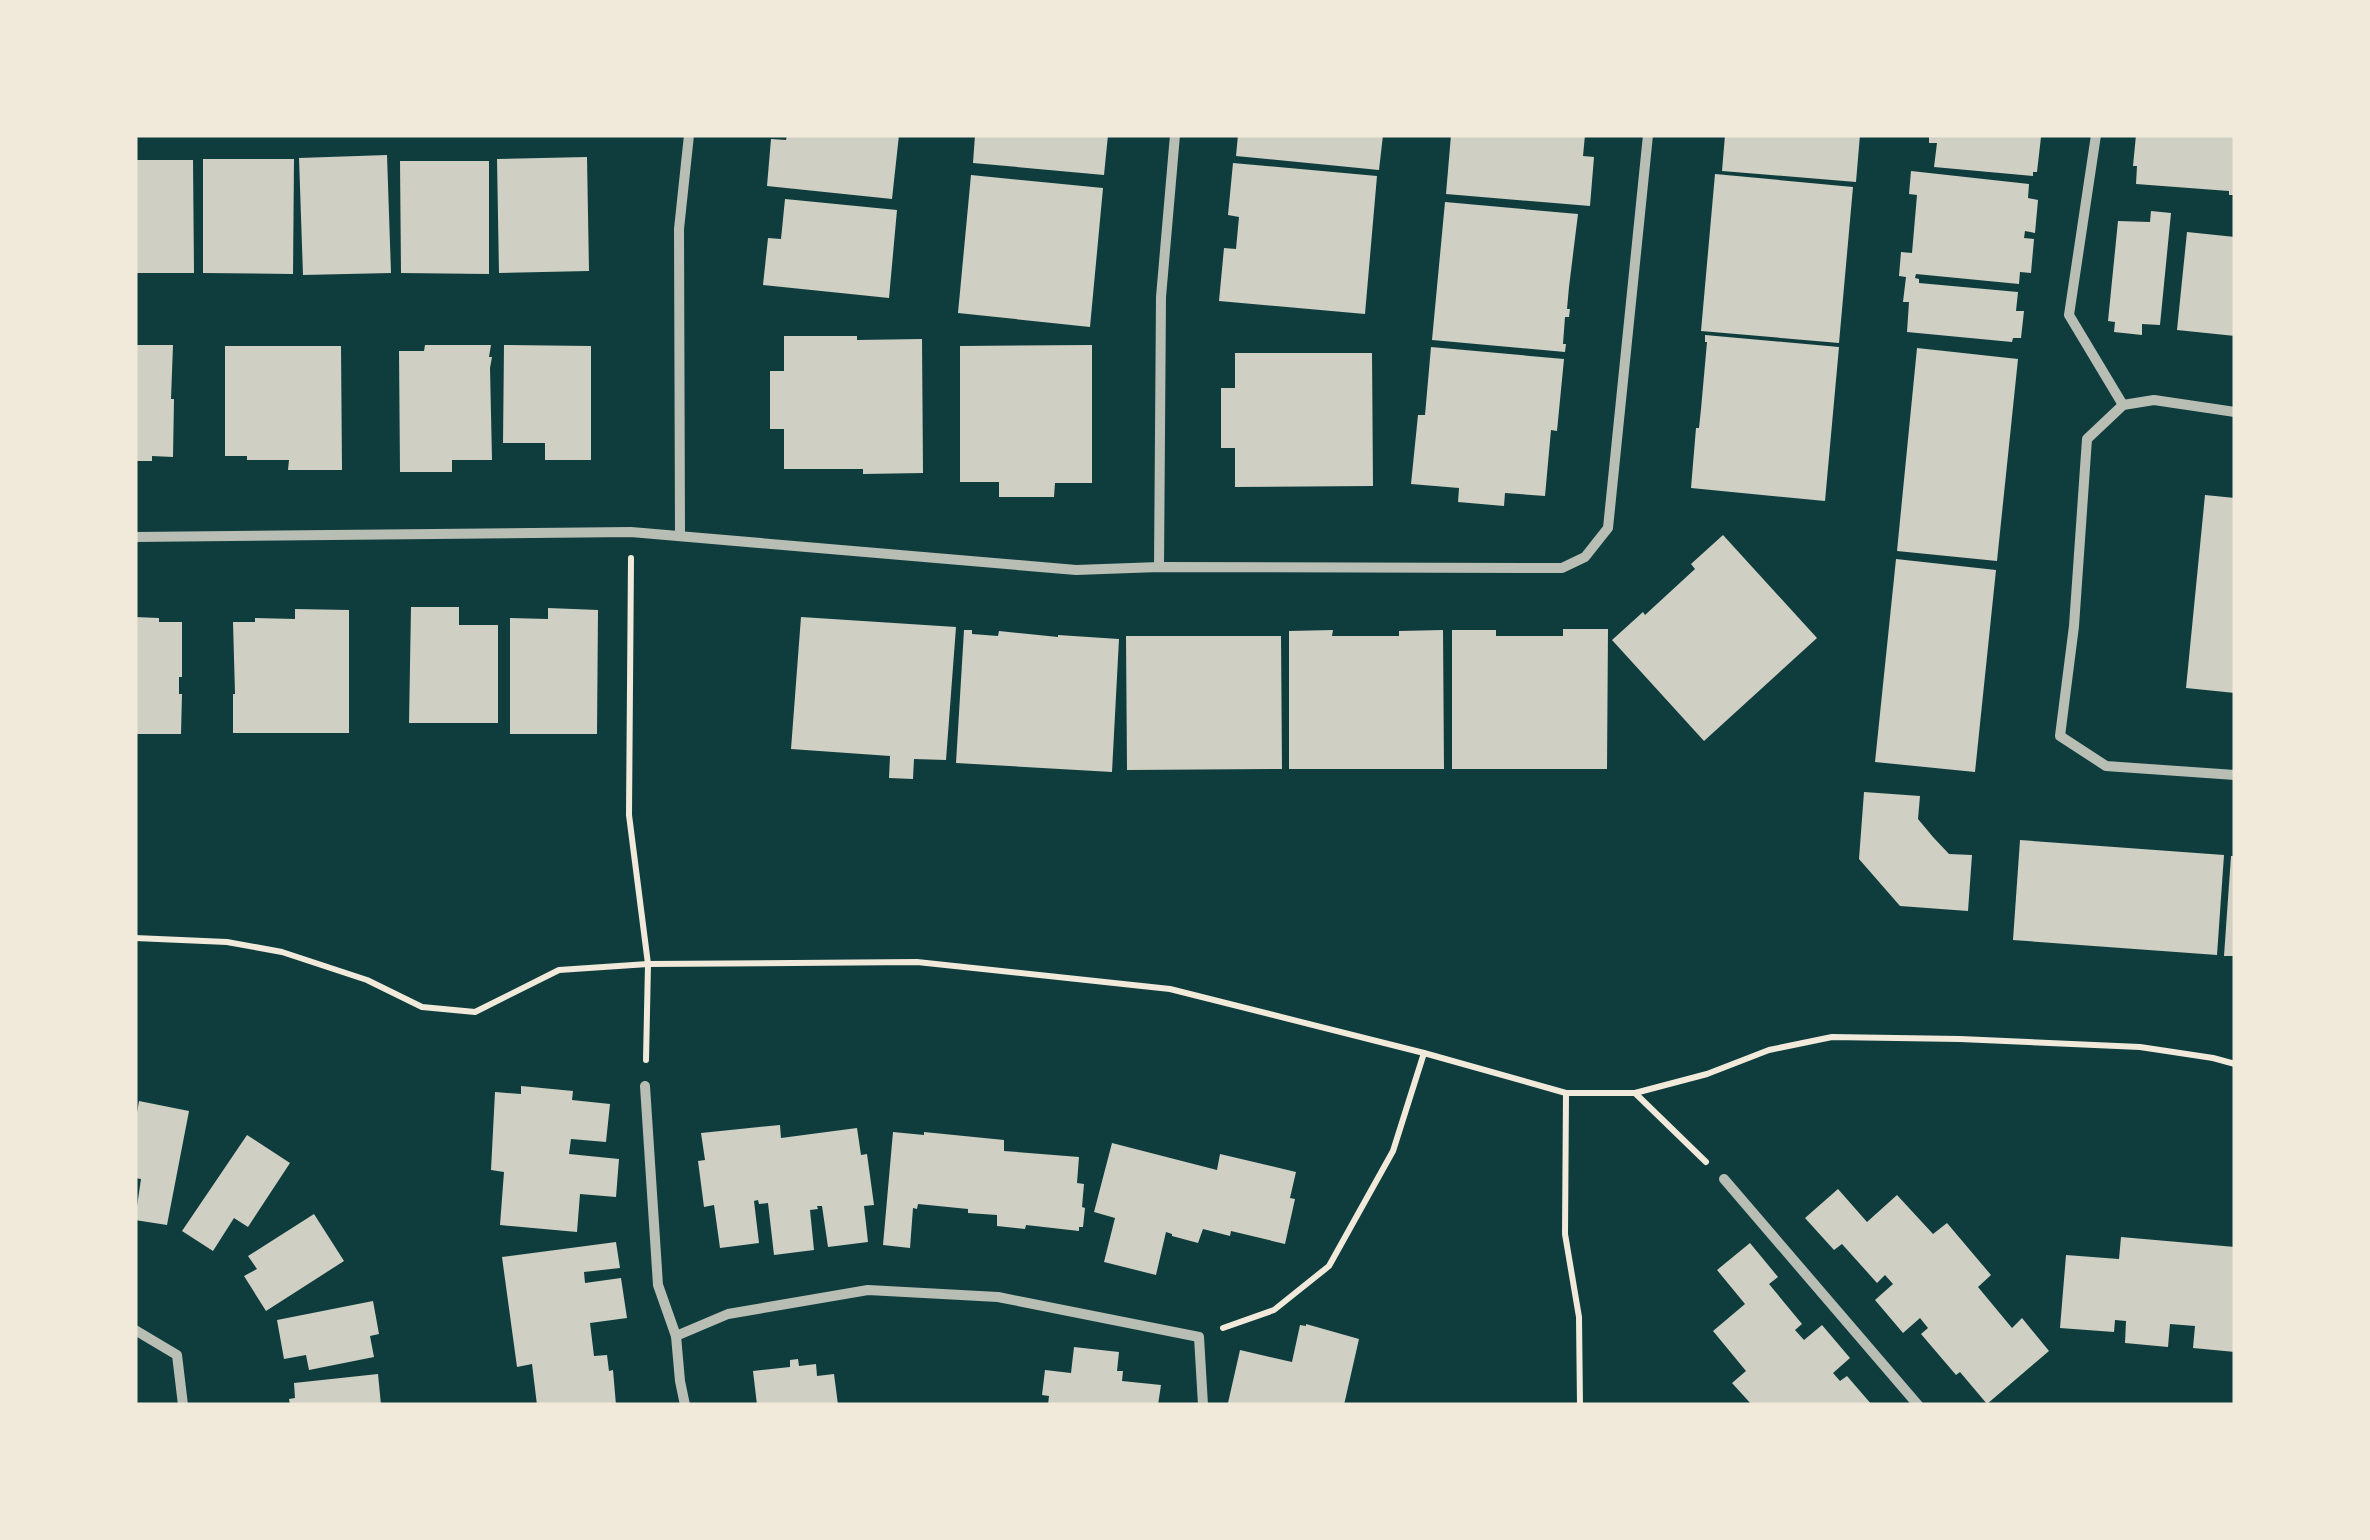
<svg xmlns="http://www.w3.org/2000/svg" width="2370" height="1540" font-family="Poppins,sans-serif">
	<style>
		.building { fill: #cfcfc3 }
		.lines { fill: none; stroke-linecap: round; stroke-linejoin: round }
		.path { stroke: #f1e9da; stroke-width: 6 }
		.minor { stroke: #b8beb3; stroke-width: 10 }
	</style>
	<rect width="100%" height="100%" fill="#0f3d3e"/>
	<g class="building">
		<polygon points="787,135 899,135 892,199 767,186 771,139 786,140"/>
		<polygon points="975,135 1108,135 1104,175 973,163"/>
		<polygon points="1238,135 1383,135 1379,170 1236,156"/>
		<polygon points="1451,135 1585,135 1583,156 1594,157 1590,206 1446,194"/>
		<polygon points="1725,135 1860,135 1856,182 1722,171"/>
		<polygon points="1929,135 2037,135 2037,137 2041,137 2037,172 2033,172 2033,176 1934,167 1937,143 1929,143"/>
		<polygon points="2136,135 2235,135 2235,195 2229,195 2229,191 2136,184 2137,166 2133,166"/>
		<polygon points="387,155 391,273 303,275 299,158"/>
		<polygon points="587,157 589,271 499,273 497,159"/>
		<polygon points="203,159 294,159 293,274 203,273"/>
		<polygon points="135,160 193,160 194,273 135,273"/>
		<polygon points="400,161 489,161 489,274 401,273"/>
		<polygon points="1233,163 1377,176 1365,314 1219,301 1224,248 1236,249 1239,217 1228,215"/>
		<polygon points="1911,171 2029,184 2028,198 2038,200 2035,233 2025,231 2024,238 2034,239 2031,273 2020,272 2019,284 1916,274 1915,278 1919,279 1919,283 2018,292 2016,311 2024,311 2021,338 2013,338 2012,342 1907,332 1909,302 1903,302 1906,277 1899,276 1901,252 1912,253 1917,195 1909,194"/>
		<polygon points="1715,174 1853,187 1839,343 1701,331"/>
		<polygon points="971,175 1103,188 1090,327 958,313"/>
		<polygon points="785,199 897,210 889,298 763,285 768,238 781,239"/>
		<polygon points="1445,202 1578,214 1569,287 1567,309 1570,309 1569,317 1565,317 1563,344 1566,344 1565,352 1432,340"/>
		<polygon points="2151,211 2171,213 2160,325 2142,324 2142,335 2114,332 2115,322 2108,321 2118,221 2150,222"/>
		<polygon points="2187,232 2235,237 2235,336 2177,330"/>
		<polygon points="1705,335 1839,347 1825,501 1691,488 1696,428 1699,428 1701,409 1707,342 1705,342"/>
		<polygon points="784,336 857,336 857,340 922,339 923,473 863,474 863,469 784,469 784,429 770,429 770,371 784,371"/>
		<polygon points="135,345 173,345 171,399 174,399 173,457 152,456 152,461 135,461"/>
		<polygon points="425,345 491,345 489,357 492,357 490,368 492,460 452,460 452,472 400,472 399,351 424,351"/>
		<polygon points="504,345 591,346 591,460 545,460 545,443 503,443"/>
		<polygon points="1092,345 1092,483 1055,483 1054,497 999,497 999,482 960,482 960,346"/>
		<polygon points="225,346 341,346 342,470 288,470 289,460 247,460 247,456 225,456"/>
		<polygon points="1431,347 1564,359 1557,431 1551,430 1545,496 1505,493 1504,506 1458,502 1459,488 1411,484 1418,415 1425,415"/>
		<polygon points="1917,348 2018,359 1997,561 1897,551"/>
		<polygon points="1235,353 1372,353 1373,486 1235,487 1235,448 1221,448 1221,388 1235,388"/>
		<polygon points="2205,495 2235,498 2235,693 2186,688"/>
		<polygon points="1723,535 1817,638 1704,741 1612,640 1643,612 1645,615 1695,569 1691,564"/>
		<polygon points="1896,559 1996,570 1975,772 1875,762"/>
		<polygon points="411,607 459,607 459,625 498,625 498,723 409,723"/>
		<polygon points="548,608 598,610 597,734 510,734 510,618 548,619"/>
		<polygon points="295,609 349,610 349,733 233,733 233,694 235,694 233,622 255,622 255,618 295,619"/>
		<polygon points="135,617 159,618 159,622 182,622 182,677 179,677 179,694 182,694 181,734 135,734"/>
		<polygon points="801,617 956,627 946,760 914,759 913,779 889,778 890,756 791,749"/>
		<polygon points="1563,629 1608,629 1607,769 1452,769 1452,630 1496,630 1496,636 1563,636"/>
		<polygon points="964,630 972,630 972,634 998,636 999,631 1058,637 1058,635 1119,639 1112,772 956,763"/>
		<polygon points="1333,630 1332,636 1399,636 1399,631 1443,630 1444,769 1289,769 1289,631"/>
		<polygon points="1126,636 1281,636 1282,769 1127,770"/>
		<polygon points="1864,792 1920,796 1918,819 1933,837 1949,854 1972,855 1968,911 1900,906 1859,859"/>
		<polygon points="2020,840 2224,855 2217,955 2013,940"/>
		<polygon points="2231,856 2235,856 2235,956 2224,956"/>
		<polygon points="521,1086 573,1091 572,1100 610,1104 606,1142 571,1139 569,1154 619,1159 616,1197 580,1194 577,1232 500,1225 504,1172 491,1170 495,1092 521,1094"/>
		<polygon points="139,1101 189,1111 167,1225 135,1220 141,1179 135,1178 135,1125"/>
		<polygon points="780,1125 781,1138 857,1128 861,1155 867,1154 874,1205 864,1206 868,1242 828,1247 822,1206 817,1206 818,1209 810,1210 814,1250 774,1255 768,1203 759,1204 758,1200 754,1201 759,1243 720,1248 714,1205 704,1207 698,1161 705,1160 701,1133"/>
		<polygon points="893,1132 924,1135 924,1132 1004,1140 1004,1151 1079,1157 1077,1183 1084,1184 1082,1207 1085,1208 1083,1227 1079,1227 1079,1231 1026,1225 1025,1229 997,1226 997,1215 968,1213 968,1209 918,1204 917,1209 913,1208 910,1248 883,1245"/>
		<polygon points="247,1135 290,1163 248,1227 234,1218 213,1251 182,1231"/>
		<polygon points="1112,1143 1217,1170 1220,1154 1296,1172 1290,1198 1295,1199 1285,1244 1231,1231 1230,1236 1203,1229 1198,1243 1172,1236 1172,1234 1166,1232 1156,1275 1104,1262 1115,1218 1094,1212"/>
		<polygon points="1838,1189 1867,1222 1897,1195 1933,1234 1947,1223 1991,1275 1978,1287 2012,1328 2022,1318 2049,1351 1987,1404 1960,1372 1956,1375 1921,1334 1928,1328 1920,1318 1903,1333 1875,1300 1893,1284 1885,1275 1877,1283 1842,1244 1834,1250 1805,1218"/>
		<polygon points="314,1214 344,1261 266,1311 244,1276 257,1269 248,1256"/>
		<polygon points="2121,1237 2235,1247 2235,1352 2193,1348 2195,1326 2170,1324 2168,1347 2125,1343 2126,1321 2115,1320 2114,1332 2060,1328 2066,1255 2119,1259"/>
		<polygon points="616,1242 620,1268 584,1272 585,1283 621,1278 627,1318 590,1323 594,1356 607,1355 609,1371 613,1370 616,1405 537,1405 532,1364 517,1367 502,1257"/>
		<polygon points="1750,1243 1778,1277 1769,1284 1802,1324 1795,1330 1804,1340 1822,1325 1850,1358 1833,1373 1840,1381 1847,1376 1872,1405 1752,1405 1732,1383 1746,1371 1713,1331 1745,1304 1717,1270"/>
		<polygon points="373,1301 379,1334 370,1336 374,1357 309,1370 306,1355 284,1359 277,1320"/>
		<polygon points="1306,1324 1359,1339 1344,1405 1228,1403 1240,1350 1292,1362 1300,1325 1306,1326"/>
		<polygon points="1074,1347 1119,1352 1117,1371 1123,1371 1122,1381 1161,1385 1158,1405 1048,1405 1049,1396 1042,1395 1045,1370 1071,1373"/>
		<polygon points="798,1359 799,1366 816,1364 817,1376 834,1374 838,1405 757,1405 753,1371 790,1367 790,1360"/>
		<polygon points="378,1374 381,1405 290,1405 289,1399 295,1398 294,1383"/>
	</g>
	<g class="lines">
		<g class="path">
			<polyline points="631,558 629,815 648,964 646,1060"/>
			<polyline points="135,938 227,942 282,952 367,980 422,1007 475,1012 559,970 648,964 917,962 1170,989 1424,1053 1566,1093 1635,1093 1707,1074 1769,1050 1832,1037 1960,1039 2140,1047 2213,1058 2235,1064"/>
			<polyline points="1566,1093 1565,1234 1579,1317 1580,1405"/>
			<polyline points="1636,1094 1706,1162"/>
			<polyline points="1223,1328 1274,1310 1329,1266 1393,1151 1424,1053"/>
		</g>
		<g class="minor">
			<polyline points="2096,135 2069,315 2123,405"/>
			<polyline points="2235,412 2154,400 2123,405 2087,439 2074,626 2060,736 2106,766 2235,775"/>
			<polyline points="680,536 679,229 689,135"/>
			<polyline points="135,537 631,532 1076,570 1159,567 1562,568 1585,557 1608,528 1648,135"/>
			<polyline points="1159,567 1161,297 1175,135"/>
			<polyline points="645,1086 658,1285 676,1336 680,1381 685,1405"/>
			<polyline points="1724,1179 1918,1405"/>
			<polyline points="135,1330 177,1355 183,1405"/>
			<polyline points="676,1336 728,1314 868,1290 998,1297 1199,1337 1203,1405"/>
		</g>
	</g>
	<rect width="2370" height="1540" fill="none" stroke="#f1e9da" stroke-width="275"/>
</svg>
